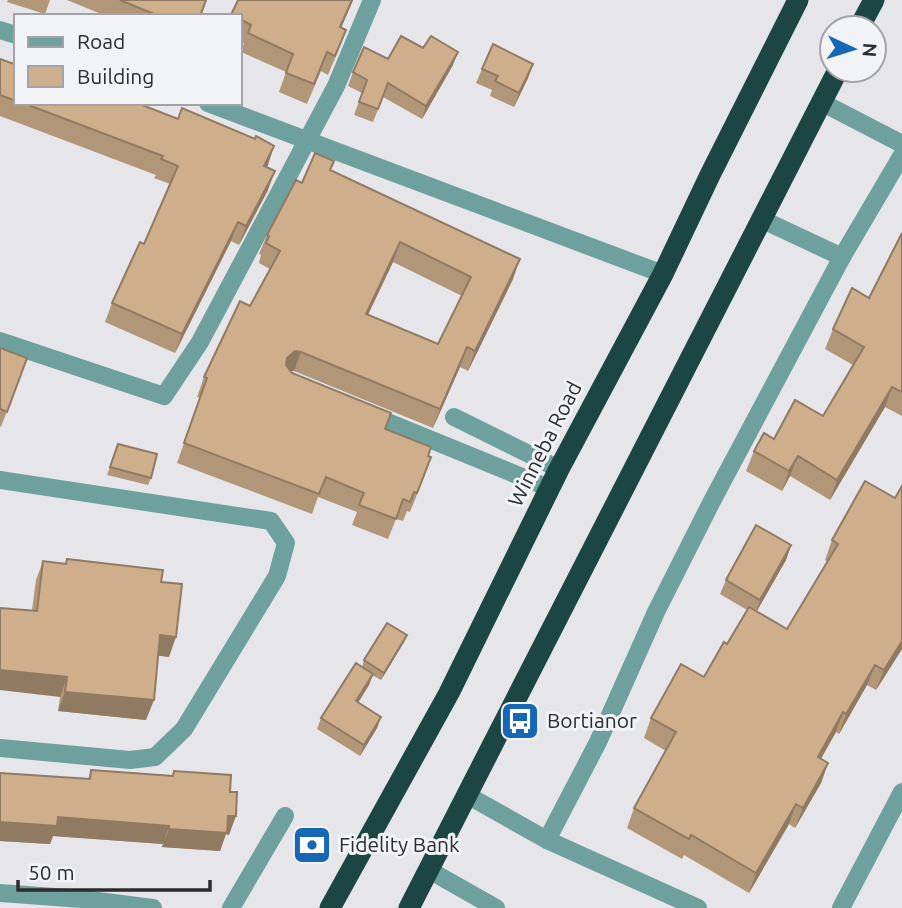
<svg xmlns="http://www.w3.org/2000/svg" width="902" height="908" font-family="Ubuntu,sans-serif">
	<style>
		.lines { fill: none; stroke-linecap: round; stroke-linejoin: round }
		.minor { stroke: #6ea19d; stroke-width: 18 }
		.highway { stroke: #1b4644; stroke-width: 21 }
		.wall { fill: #b29678; fill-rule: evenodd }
		.shaded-wall { fill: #917a62 }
		.building { fill: #cfae8c; stroke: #917a62; stroke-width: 2; fill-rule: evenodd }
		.labels { text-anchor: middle; stroke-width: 6; stroke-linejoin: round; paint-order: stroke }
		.street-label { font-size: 21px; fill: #2c2c2e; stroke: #f2f3f7 }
		.poi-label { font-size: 21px; fill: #2c2c2e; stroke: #f2f3f7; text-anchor: start }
	</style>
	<rect width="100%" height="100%" fill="#e5e5ea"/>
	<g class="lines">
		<g class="minor">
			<polyline points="0,30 16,35"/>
			<polyline points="821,102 902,144"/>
			<polyline points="208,103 663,274"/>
			<polyline points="761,219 842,257"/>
			<polyline points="0,341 164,396 200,342 336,86 372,0"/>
			<polyline points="368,414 549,488"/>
			<polyline points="454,417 559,469"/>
			<polyline points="0,480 271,521 286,543 277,576 184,729 155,757 130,760 0,748"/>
			<polyline points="467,795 547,840 698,908"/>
			<polyline points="547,840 598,742 656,612 712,501 842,257 902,155"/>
			<polyline points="429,870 496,908"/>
			<polyline points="0,893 82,899 153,908"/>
			<polyline points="231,908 285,816"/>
			<polyline points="841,908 902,792"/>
		</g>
		<g class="highway">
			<polyline points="859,28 874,0"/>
			<polyline points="330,908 449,693 559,469 663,274 710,175 798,0"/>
			<polyline points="409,908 838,70"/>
		</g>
	</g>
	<g class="wall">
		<polygon points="8,0 50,0 45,14 7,2"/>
		<polygon points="67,0 207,0 201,16 106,16"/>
		<polygon points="238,0 353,0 341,28 339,49 328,75 321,71 307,104 279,92 286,72 241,52 244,43 240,42 240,16 231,16"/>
		<polygon points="0,59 14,64 16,60 16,103 137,103 267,167 268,190 239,245 231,241 175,353 105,322 112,303 144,244 170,184 154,178 156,175 0,116"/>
		<polygon points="388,59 453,65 422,119 383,97 373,122 354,115 362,93 348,86 353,72"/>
		<polygon points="533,64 528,78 514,107 490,96 492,90 476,83 482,69"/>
		<path d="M330 170 513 279 468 371 460 367 433 428 294 371H291L428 456 424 477 410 512 407 511 403 521 396 519 388 539 352 525 357 512 318 497 312 514 177 463 200 398 197 397 204 377 250 306 270 269 259 263 261 255 259 254 267 235 302 183ZM393 262 462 296 438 344 368 315Z"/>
		<polygon points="902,233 902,416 885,407 830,500 790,476 782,491 746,471 754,451 774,439 823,416 853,365 825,349 833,329 869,298"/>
		<polygon points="0,348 27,358 1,427 0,426"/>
		<polygon points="118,444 151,478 148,485 107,475"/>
		<polygon points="895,498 902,649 876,690 867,685 839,734 836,732 821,759 828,763 821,783 795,828 789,824 749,893 684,855 682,859 627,828 634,808 666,751 644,738 651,718 704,677 727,644 747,610 720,594 726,580 791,545 786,560 757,611 787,629 828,562 825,560 832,540"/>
		<polygon points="67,559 161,582 169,657 158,655 146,720 58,711 60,697 32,610 36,580 43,561 65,564"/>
		<polygon points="407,635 404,642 381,680 372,675 369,685 358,703 381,717 377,728 360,756 317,729 321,718 362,667 364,660"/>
		<polygon points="91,770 172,776 174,771 229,835 226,834 220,851 162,847 163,844 53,836 50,844 0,841 88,779"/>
	</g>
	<g class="shaded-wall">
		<polygon points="352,0 353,0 333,46 340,27"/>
		<polygon points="458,52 453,65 422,119 426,106"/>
		<polygon points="533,64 528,78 514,107 519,93"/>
		<polygon points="274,146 268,165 258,185 264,166"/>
		<polygon points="275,171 268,190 239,245 246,226"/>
		<polygon points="238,222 231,241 175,353 182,334"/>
		<polygon points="400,242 393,262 359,333 366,314"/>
		<polygon points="520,259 513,279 468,371 475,351"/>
		<polygon points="467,347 460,367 433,428 440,409"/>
		<polygon points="295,351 301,352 294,371 288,371 280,377 287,358"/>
		<polygon points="892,387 885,407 830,500 837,480"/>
		<polygon points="798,456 790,476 782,491 789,471"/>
		<polygon points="791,545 786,560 755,614 760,600"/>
		<polygon points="160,635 176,637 169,657 153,655"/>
		<polygon points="407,635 404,642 381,680 384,673"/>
		<polygon points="902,641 902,649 876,690 884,670"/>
		<polygon points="875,665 867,685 839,734 846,714"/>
		<polygon points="0,670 67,677 60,697 0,690"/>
		<polygon points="373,674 369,685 352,712 356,701"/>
		<polygon points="65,692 154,700 146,720 58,711"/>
		<polygon points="843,712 836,732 810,777 818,757"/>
		<polygon points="381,717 377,728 360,756 364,745"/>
		<polygon points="828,763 821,783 795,828 803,808"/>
		<polygon points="796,804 789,824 749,893 756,873"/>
		<polygon points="228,816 236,816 229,835 226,834 220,851 162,847 169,829"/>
		<polygon points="58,817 169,826 163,844 53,836 50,844 0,841 0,822"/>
	</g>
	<g class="building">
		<polygon points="120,0 206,0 200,16 159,16"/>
		<polygon points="238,0 352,0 340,27 346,30 335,56 327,52 314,84 286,73 293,54 248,33 251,25 240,19 240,16 231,15"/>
		<polygon points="401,36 423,48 431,36 458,52 426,106 388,83 378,109 359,102 367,80 353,72 364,47 388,59"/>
		<polygon points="493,44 533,64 519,93 495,81 498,76 482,69"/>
		<polygon points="0,59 14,64 16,60 16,101 0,95"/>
		<polygon points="23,103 137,103 178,119 182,108 255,139 256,136 274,146 264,166 275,171 246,226 238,222 182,334 112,303 140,242 144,244 178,166 161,159 163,156"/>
		<path d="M315 153 334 161 330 170 520 259 475 351 467 347 440 409 301 352 295 351 287 358 286 365 292 373 391 413 385 429 431 447 428 456 431 457 417 493 414 492 410 502 403 499 396 519 359 505 364 493 326 477 319 494 184 443 207 378 204 377 240 301 250 306 280 251 266 243 269 236 267 235 296 180 302 183ZM400 242 471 277 438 344 366 314Z"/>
		<polygon points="902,233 902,392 892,387 837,480 798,456 789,471 754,451 764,433 774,439 795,400 823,416 864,347 833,329 852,288 869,298"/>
		<polygon points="0,348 27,358 7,412 0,409"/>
		<polygon points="118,444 157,454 151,478 110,467"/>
		<polygon points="865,481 895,498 902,486 902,641 884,670 875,665 846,714 843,712 818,757 828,763 803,808 796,804 756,873 691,835 689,839 634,808 676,732 651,718 681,664 704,677 724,642 727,644 749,607 787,629 838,544 832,540"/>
		<polygon points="756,525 791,545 760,600 726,580"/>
		<polygon points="67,559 163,570 161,582 182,584 176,637 160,635 154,700 65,692 67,677 0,670 0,608 37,611 43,561 66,564"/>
		<polygon points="387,623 407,635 384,673 364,660"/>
		<polygon points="356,663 373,674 356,701 381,717 364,745 321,718"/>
		<polygon points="91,770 173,776 174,771 231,775 230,792 237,792 236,816 228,816 227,833 169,829 169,826 58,817 57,826 0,822 0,773 90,779"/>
	</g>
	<defs>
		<g id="bus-square" transform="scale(2.0125)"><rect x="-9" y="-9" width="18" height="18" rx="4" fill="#1668b6" stroke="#f2f3f7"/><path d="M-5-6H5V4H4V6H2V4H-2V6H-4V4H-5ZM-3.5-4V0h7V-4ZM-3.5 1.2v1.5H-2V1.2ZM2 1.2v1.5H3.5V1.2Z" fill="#fff"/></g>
		<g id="bank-square" transform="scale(2.0125)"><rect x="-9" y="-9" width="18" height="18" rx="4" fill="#1668b6" stroke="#f2f3f7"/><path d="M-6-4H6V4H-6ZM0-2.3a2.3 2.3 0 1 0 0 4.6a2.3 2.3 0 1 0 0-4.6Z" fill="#fff"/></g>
	</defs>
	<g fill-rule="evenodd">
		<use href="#bus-square" x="520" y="721"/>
		<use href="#bank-square" x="312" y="845"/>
	</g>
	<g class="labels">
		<g class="street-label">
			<text transform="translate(545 444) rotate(-63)" y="7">Winneba Road</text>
		</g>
		<g class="poi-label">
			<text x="547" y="728">Bortianor</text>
			<text x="339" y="852">Fidelity Bank</text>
		</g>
	</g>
	<rect x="14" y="14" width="228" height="91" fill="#f2f3f7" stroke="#a3a3a7" stroke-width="2"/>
	<rect x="28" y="37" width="35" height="10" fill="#6ea19d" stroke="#a3a3a7" stroke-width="2"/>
	<text x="77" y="49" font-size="21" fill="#2c2c2e">Road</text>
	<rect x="28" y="66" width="35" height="21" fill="#cfae8c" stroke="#a3a3a7" stroke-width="2"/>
	<text x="77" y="84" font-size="21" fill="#2c2c2e">Building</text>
	<g transform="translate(853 49) rotate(94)"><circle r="33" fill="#f2f3f7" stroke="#a3a3a7" stroke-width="2"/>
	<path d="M0-5L12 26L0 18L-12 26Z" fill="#1668b6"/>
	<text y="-10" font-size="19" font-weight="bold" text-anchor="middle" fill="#2c2c2e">N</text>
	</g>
	<path d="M18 880v10h192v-10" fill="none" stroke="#2c2c2e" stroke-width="3.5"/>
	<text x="28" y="880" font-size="21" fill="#2c2c2e" stroke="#f2f3f7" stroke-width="5" paint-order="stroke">50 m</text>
</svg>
